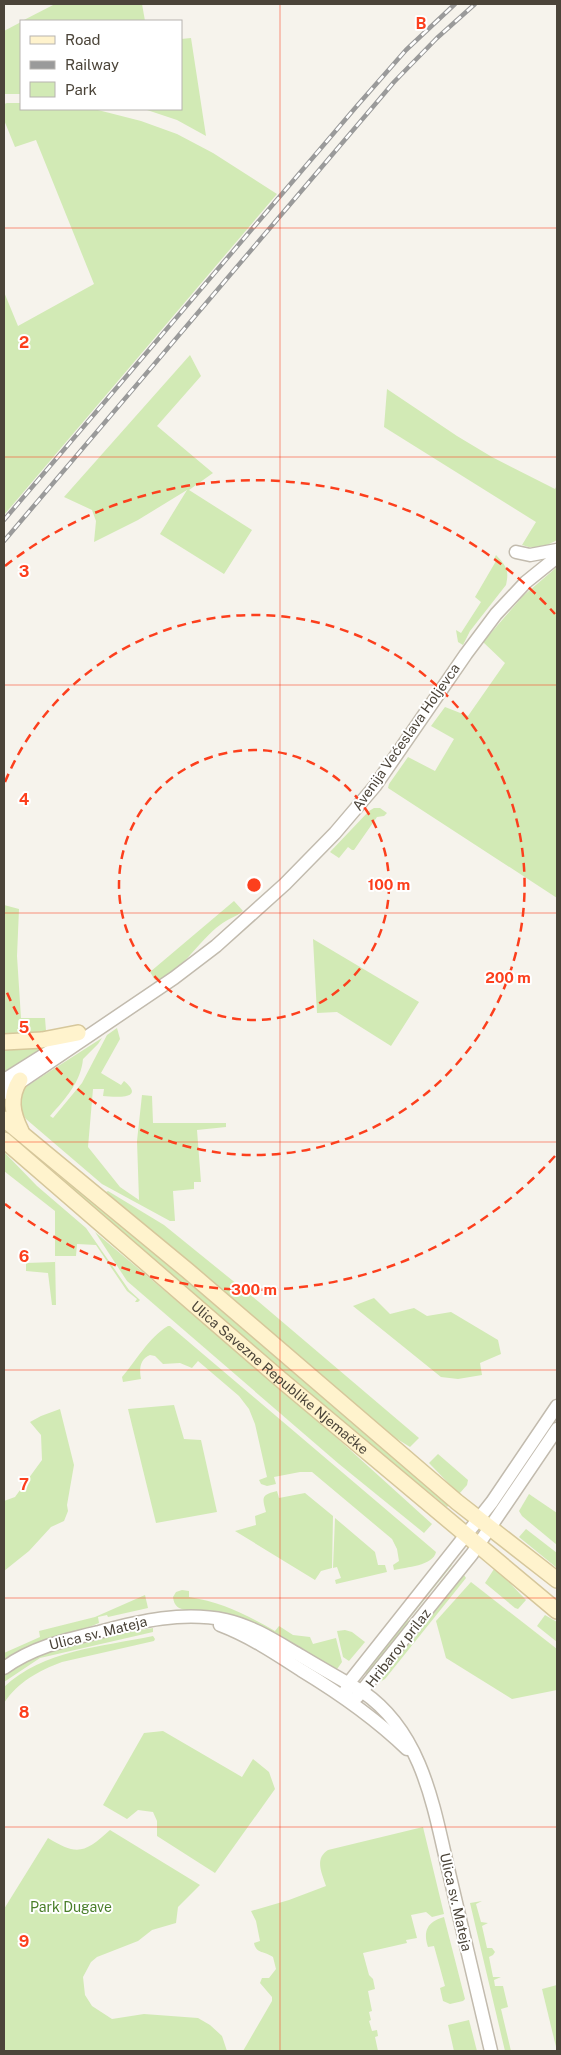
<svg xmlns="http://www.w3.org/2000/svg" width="561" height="2055" font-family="'Public Sans',sans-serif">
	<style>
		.green { fill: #d2eab5 }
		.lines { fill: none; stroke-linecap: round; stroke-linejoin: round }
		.tertiary-casing { stroke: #c2bbae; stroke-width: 15 }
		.secondary-casing { stroke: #d6c79b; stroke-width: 18 }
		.tertiary { stroke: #fff; stroke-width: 12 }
		.secondary { stroke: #fff3cd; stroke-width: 15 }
		.rail-casing { stroke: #9a9a9a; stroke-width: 4.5 }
		.rail { stroke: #fff; stroke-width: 2.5; stroke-dasharray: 8; stroke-linecap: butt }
		.grid { fill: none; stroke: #fc3f1d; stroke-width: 1; stroke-opacity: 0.55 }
		.ring { fill: none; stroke: #fc3f1d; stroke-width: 2.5; stroke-dasharray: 9 6 }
		.labels { text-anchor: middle; stroke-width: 4; stroke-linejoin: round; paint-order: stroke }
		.street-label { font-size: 14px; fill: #4b4439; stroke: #fff }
		.park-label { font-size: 14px; fill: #4a7f2a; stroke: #fff }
		.grid-label { font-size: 16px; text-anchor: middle; font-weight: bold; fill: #fc3f1d; stroke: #fff; stroke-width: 4; stroke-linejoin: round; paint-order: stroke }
		.centre { fill: #fc3f1d; stroke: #fff; stroke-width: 2.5 }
		.ring-label { font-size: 15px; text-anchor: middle; font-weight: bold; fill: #fc3f1d; stroke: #fff; stroke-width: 4; stroke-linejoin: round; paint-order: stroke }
	</style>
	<rect width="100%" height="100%" fill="#f6f3ec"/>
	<g class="green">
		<polygon points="55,4 142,4 145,21 22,21"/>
		<polygon points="21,22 21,94 4,94 4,31"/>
		<polygon points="191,38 206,136 177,120 144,109 181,109 181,39"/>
		<polygon points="7,103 21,103 21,109 94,109 141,121 177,134 213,153 277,194 4,515 4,292 18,326 94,284 36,140 15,147 4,120 4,104"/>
		<polygon points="190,355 201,376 157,426 213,473 189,490 252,530 224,574 160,534 187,490 138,520 94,542 96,521 92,510 64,497"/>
		<path d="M387 389 457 436 492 457 555 489 557 485V540C544 547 536 550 522 545L536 522 384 427Z"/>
		<path d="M496 555C505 565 510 569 506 585L470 631 463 645 458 642 456 630 461 633 481 602 475 597 496 561 494 559Z"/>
		<polygon points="557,567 557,898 388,788 389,784 408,757 435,771 454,739 431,726 445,707 468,716 505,663 483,642 523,596"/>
		<polygon points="374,808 380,808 387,813 384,816 377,817 354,850 352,850 348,847 339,858 330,852 369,811"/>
		<path d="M234 901 243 911C236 917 227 919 220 925 201 938 177 978 155 980L150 972Z"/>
		<polygon points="4,905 19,909 17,956 21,1018 45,1018 46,1031 4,1035"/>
		<polygon points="313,939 419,1002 391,1046 337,1012 317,1013"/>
		<path d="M117 1028 120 1039 101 1073 121 1085 124 1081C147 1100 114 1097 103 1096L104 1089H93L88 1147 120 1187 139 1200 137 1141 142 1095 152 1096 153 1123H226V1127L197 1130 201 1182H194V1189L173 1191 175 1221H170L102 1184 26 1119C18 1109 18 1096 27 1086L102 1038 98 1044 83 1059C81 1082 65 1099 50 1116L53 1118 82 1083 107 1035Z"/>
		<polygon points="54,1042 4,1073 4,1046"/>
		<polygon points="4,1131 47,1168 83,1193 449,1505 447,1507 311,1396 4,1134"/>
		<polygon points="4,1152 37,1186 86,1228 129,1290 140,1300 138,1302 135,1302 137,1299 127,1291 96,1245 77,1244 76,1256 55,1256 56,1305 52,1305 48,1273 26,1271 26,1263 55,1262 55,1211 4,1171"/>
		<polygon points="108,1191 164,1225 259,1302 419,1438 410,1447 386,1432 106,1192"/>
		<polygon points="95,1232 306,1410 432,1524 424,1533 339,1464 127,1281"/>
		<polygon points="374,1298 390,1314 414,1308 427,1316 451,1312 498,1340 501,1354 480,1363 482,1375 458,1379 441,1377 353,1306"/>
		<path d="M168 1326H170L436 1552C433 1566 406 1567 394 1570L393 1565 399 1561 397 1549 392 1539 312 1472H300L274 1477 276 1484 267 1486 261 1484 259 1480 267 1477 255 1424 249 1409 239 1396 198 1361 192 1368 180 1363 163 1364 155 1356 150 1355C140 1359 139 1369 141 1379L123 1382 122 1377C137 1360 148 1338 168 1326Z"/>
		<polygon points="174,1405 184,1439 201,1440 217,1512 156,1523 128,1409"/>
		<polygon points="60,1409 74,1465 67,1505 68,1511 64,1521 51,1527 29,1551 4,1571 4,1501 15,1497 42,1460 41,1435 30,1422 41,1416"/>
		<polygon points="438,1454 468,1480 467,1485 459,1494 429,1463"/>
		<path d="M277 1491 279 1498 305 1493 333 1516 332 1568 321 1571 315 1580 235 1531 256 1525 255 1516 266 1512C262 1497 261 1495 277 1491Z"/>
		<polygon points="529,1494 557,1513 557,1545 522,1516 519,1511"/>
		<polygon points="335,1518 375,1552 378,1565 385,1565 387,1572 336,1584 335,1580 341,1578 337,1567 333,1568"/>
		<polygon points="526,1529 557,1553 557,1568 519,1537"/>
		<polygon points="450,1564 452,1565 409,1619 401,1636 369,1676 364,1672"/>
		<polygon points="494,1569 504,1577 526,1600 518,1609 515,1608 485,1583"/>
		<polygon points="464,1575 466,1578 385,1679 378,1683"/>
		<polygon points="471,1582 557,1649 557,1690 512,1699 446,1658 436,1621"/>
		<path d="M182 1590 189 1591V1597C222 1602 247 1615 275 1631L279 1626 293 1635 310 1637 313 1644 336 1638 342 1662 335 1672C293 1652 250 1631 207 1613 194 1607 175 1616 173 1597L176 1592Z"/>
		<polygon points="145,1595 148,1608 108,1617 107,1615 98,1617 99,1623 4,1662 4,1653 40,1637 39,1631 95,1617"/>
		<polygon points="545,1615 557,1622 557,1642 537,1626"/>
		<path d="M153 1628V1632L40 1658 4 1682V1676C45 1643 102 1637 153 1628Z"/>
		<polygon points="345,1630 352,1632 365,1642 349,1661 343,1657 337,1631"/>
		<path d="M153 1636 155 1639 154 1641 62 1662C38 1671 18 1682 4 1703V1687C43 1650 101 1647 153 1636Z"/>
		<polygon points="163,1731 242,1777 253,1759 269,1772 275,1789 215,1873 157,1836 157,1821 153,1812 138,1810 127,1819 103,1805 144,1733"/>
		<path d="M423 1827 444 1914 432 1917 426 1912 411 1915 417 1938 406 1940 407 1943 363 1953 369 1975 373 1979 375 1989 368 1991 372 2011 369 2012 371 2020 369 2021 372 2031 377 2030 378 2036 375 2037 378 2051H243L272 2001V1997L260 1983 262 1978H269L276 1969 273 1957C265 1951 256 1954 254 1943L260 1941 256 1921 251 1911 289 1900 326 1886C322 1873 314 1859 328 1850Z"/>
		<path d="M110 1830 200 1885 178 1907 176 1923 152 1930 138 1941 97 1957 91 1962 83 1977 85 1995 92 2006 112 2019 144 2014 198 2018 210 2025 222 2036 227 2051H4V1909L48 1838C77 1856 85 1853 110 1830Z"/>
		<polygon points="482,1901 476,1904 481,1922 488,1923 482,1926 487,1948 492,1948 495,1952 493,1955 489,1957 493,1977 501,1977 494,1980 495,1986 503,1986 508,2007 501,2009 511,2051 505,2051 470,1903"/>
		<path d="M444 1917 465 1999 463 2001 450 2004 443 2001 440 1988 445 1986 434 1946 428 1947C423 1931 427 1922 444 1917Z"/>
		<polygon points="557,1985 557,2051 542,1989"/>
		<polygon points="469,2020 477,2051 454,2051 448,2025"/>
	</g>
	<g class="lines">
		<g class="tertiary-casing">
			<g id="tertiary">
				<polyline points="516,552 530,555 557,550"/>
				<polyline points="4,1080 74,1036"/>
				<polyline points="4,1093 174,978 216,946 285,884 335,833 375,786 466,654 496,614 526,582 557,557"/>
				<path d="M220 1625C249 1636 275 1653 301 1670 339 1693 375 1718 407 1749"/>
				<path d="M4 1668C33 1647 65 1640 99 1632 140 1621 183 1611 226 1620 253 1626 277 1642 301 1656 321 1668 342 1680 363 1692 424 1734 434 1810 450 1877 464 1935 477 1993 491 2051"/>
				<polyline points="357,1697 472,1554 557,1429"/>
				<polyline points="348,1700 346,1690 351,1680 492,1502 557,1406"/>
			</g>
		</g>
		<g class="secondary-casing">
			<g id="secondary">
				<polyline points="4,1042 42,1040 78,1033"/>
				<path d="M20 1080C9 1097 12 1113 21 1131"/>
				<polyline points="4,1119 188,1271 457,1502 557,1580"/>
				<path id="s1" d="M4 1140 279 1378 557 1611"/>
			</g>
		</g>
		<use href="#tertiary" class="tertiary"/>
		<use href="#secondary" class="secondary"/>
		<g class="rail-casing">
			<g id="rail">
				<polyline points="4,520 356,107 406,50 455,4"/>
				<polyline points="4,541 394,82 437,38 475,4"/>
			</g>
		</g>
		<use href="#rail" class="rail"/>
	</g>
	<path class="grid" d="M280 4V2051M4 228H557M4 457H557M4 685H557M4 913H557M4 1142H557M4 1370H557M4 1598H557M4 1827H557"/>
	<g class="ring">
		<circle cx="254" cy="885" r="135"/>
		<path d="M5 782A270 270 0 1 1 5 988"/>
		<path d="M555 1156A405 405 0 0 1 5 1204M5 566A405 405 0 0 1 555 614"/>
	</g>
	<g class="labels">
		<g class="street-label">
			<text transform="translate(406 737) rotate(-55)" y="5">Avenija Većeslava Holjevca</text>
			<text dy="5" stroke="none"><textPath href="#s1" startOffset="364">Ulica Savezne Republike Njemačke</textPath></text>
			<text transform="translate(98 1633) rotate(-14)" y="5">Ulica sv. Mateja</text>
			<text transform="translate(398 1648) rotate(-52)" y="5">Hribarov prilaz</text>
			<text transform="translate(456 1902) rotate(77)" y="5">Ulica sv. Mateja</text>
		</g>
		<g class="park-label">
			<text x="71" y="1912">Park Dugave</text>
		</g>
	</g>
	<g class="grid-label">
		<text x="421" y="29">B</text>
		<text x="24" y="348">2</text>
		<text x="24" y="577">3</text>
		<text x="24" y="805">4</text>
		<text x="24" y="1033">5</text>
		<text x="24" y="1262">6</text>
		<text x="24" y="1490">7</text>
		<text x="24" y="1718">8</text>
		<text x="24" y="1947">9</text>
	</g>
	<circle cx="254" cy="885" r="8" class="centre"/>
	<g class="ring-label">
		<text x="389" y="890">100 m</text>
		<text x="508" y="983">200 m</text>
		<text x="254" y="1295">300 m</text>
	</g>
	<rect width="561" height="2055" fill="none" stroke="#4b4439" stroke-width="10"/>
	<rect x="20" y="20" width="162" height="90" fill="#ffffff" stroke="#b7b4b0"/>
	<rect x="30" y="36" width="25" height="8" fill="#fff3cd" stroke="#b7b4b0"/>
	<text x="65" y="45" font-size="15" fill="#4b4439">Road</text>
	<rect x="30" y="61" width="25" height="8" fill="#9a9a9a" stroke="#b7b4b0"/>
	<text x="65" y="70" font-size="15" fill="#4b4439">Railway</text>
	<rect x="30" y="82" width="25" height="15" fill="#d2eab5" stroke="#b7b4b0"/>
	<text x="65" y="95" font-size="15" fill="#4b4439">Park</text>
</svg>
